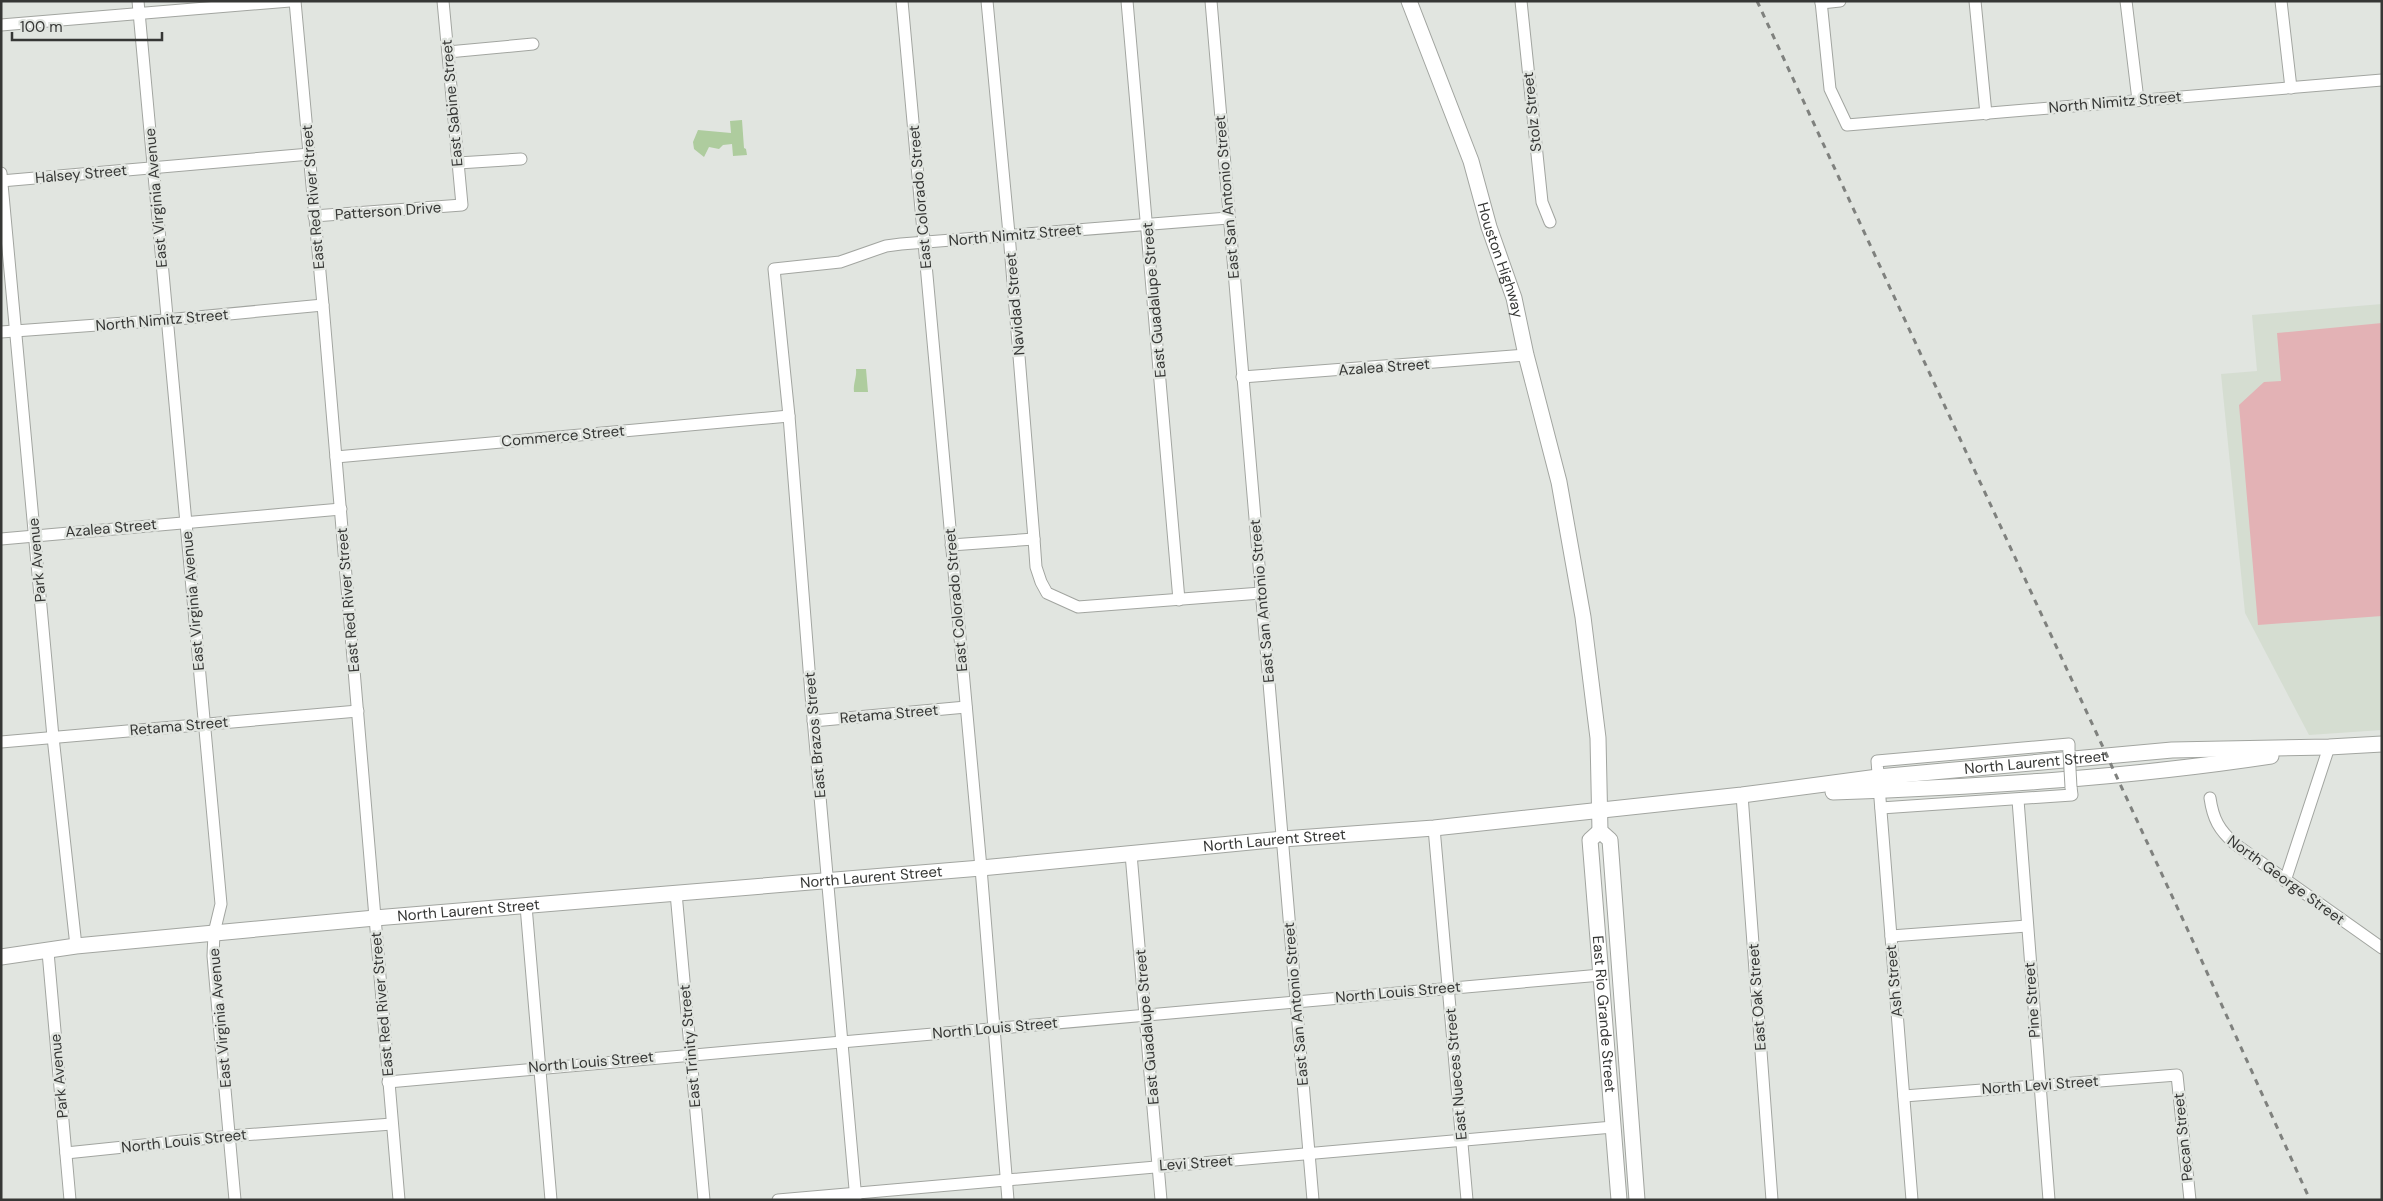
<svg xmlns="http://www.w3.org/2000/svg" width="2383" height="1201" font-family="'DM Sans',sans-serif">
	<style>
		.built { fill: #d5ddd1 }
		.green { fill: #e3b2b5 }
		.water { fill: #aecc9e }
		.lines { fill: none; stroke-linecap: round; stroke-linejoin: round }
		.minor-casing { stroke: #a2a5a0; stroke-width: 13 }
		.major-casing { stroke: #a2a5a0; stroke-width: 17 }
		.minor { stroke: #fff; stroke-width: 11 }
		.major { stroke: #fff; stroke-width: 15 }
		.rail { stroke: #7f817e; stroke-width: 3; stroke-dasharray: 6 6; stroke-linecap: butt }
		.minor-bridge-casing { stroke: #a2a5a0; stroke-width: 13; stroke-linecap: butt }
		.minor-bridge { stroke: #fff; stroke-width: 11 }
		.labels { text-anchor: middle; stroke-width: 5; stroke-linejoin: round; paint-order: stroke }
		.street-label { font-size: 15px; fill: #363735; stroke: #e1e5e0 }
	</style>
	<rect width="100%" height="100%" fill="#e1e5e0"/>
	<polygon class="built" points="2382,304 2382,730 2309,735 2245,613 2221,374 2257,371 2252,315"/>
	<polygon class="green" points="2382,323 2382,616 2258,625 2239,405 2264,382 2281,381 2277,333"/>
	<g class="water">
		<polygon points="742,120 744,148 746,149 747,155 733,156 732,144 723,145 719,149 709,147 704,157 694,149 693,142 698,130 731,133 730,121"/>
		<path d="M856 369H866L868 392H854C853 383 857 377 856 369Z"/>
	</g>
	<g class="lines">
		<g class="minor-casing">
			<g id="minor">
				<polyline points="138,1 221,904 214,933 213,956 235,1200"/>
				<polyline points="295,1 323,305 399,1200"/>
				<polyline points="902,1 981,868 1008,1200"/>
				<polyline points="987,1 1009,234 1034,539 1036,567 1041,582 1047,593 1078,607 1261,593"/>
				<polyline points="1127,1 1179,600"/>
				<polyline points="1211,1 1313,1200"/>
				<polyline points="1521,1 1542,202 1550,222"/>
				<polyline points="1821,1 1830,89 1847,125 2382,80"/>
				<polyline points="1975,1 1986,114"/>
				<polyline points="2126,1 2138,100"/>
				<polyline points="2281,1 2291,88"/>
				<polyline points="1821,3 1840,1"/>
				<polyline points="1,25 290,1"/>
				<polyline points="448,52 533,44"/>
				<polyline points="458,163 521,159"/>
				<polyline points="1,173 53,737 76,946"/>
				<polyline points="1,181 310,154"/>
				<polyline points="314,216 462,205 443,1"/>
				<polyline points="1,332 166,320 323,305"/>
				<polyline points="1242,377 1526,355"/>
				<polyline points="336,457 789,416"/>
				<polyline points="1,539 341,509"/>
				<polyline points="951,545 1034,539"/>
				<polyline points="813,721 966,707"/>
				<polyline points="1,742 358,711"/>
				<polyline points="1742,795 1772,1200"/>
				<path d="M2210 798C2213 819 2219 830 2235 844L2382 948"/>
				<polyline points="2018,800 2049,1200"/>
				<polyline points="1881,808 2072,795 2071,787"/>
				<polyline points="1434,828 1467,1200"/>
				<polyline points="1131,854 1161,1200"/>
				<polyline points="2285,881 2329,747"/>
				<polyline points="676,893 704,1200"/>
				<polyline points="526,906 551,1200"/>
				<polyline points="1891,936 2027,926"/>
				<polyline points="48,952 70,1200"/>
				<polyline points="388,1082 1601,975"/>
				<polyline points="1904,1096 2177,1075 2190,1200"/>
				<polyline points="66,1153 230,1136 392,1124"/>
				<polyline points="778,1200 1613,1127"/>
				<polyline points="856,1200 812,707 789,416 774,269 840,262 886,246 901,244 1228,218"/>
				<polyline points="1912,1200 1877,761 2069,744 2069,752"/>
			</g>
		</g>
		<g class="major-casing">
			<g id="major">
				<path id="s1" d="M1409 1 1471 161 1489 227 1514 298 1526 355 1559 482 1583 617 1598 738 1600 831 1610 840 1637 1200"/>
				<path d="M1833 792C1979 787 2126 778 2271 756"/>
				<path id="s2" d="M1600 831 1590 840 1619 1200"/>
				<path id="s3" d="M1 957 76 946 375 918 981 868 1283 839 1434 828 1742 795 1878 777 2172 750 2329 747 2382 744"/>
			</g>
		</g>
		<use href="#minor" class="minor"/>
		<use href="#major" class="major"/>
		<polyline class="rail" points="1757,1 2191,937 2310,1200"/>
		<g class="minor-bridge-casing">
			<polyline id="minor-bridge" points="2069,752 2071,787"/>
		</g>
		<use href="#minor-bridge" class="minor-bridge"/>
	</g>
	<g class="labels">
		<g class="street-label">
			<text transform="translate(2115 102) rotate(-5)" y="5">North Nimitz Street</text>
			<text transform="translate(452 103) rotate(-95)" y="5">East Sabine Street</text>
			<text transform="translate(1532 112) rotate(-96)" y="5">Stolz Street</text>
			<text transform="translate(81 174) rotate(-5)" y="5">Halsey Street</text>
			<text transform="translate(313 197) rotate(-95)" y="5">East Red River Street</text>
			<text transform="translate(920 197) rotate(-95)" y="5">East Colorado Street</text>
			<text transform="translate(1227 197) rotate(-95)" y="5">East San Antonio Street</text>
			<text transform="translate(156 198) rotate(-95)" y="5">East Virginia Avenue</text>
			<text transform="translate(388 211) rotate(-4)" y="5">Patterson Drive</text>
			<text transform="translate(1015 235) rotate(-5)" y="5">North Nimitz Street</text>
			<text dy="5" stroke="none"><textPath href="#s1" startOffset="275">Houston Highway</textPath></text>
			<text transform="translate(1154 300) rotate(-95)" y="5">East Guadalupe Street</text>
			<text transform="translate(1015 304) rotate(-95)" y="5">Navidad Street</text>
			<text transform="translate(162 320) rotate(-5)" y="5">North Nimitz Street</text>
			<text transform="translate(1384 367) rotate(-4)" y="5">Azalea Street</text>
			<text transform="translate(563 436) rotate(-5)" y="5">Commerce Street</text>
			<text transform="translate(111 528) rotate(-5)" y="5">Azalea Street</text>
			<text transform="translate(37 560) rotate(-95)" y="5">Park Avenue</text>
			<text transform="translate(348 600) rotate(-95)" y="5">East Red River Street</text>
			<text transform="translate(956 600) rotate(-95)" y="5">East Colorado Street</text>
			<text transform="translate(193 601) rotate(-95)" y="5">East Virginia Avenue</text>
			<text transform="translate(1262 601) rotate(-95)" y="5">East San Antonio Street</text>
			<text transform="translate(889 714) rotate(-5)" y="5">Retama Street</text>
			<text transform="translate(179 726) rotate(-5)" y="5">Retama Street</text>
			<text transform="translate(815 735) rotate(-95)" y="5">East Brazos Street</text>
			<text dy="5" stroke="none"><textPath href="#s3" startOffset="2044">North Laurent Street</textPath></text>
			<text dy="5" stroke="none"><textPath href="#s3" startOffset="1279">North Laurent Street</textPath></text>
			<text dy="5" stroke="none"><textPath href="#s3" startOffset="874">North Laurent Street</textPath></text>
			<text transform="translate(2286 880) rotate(36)" y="5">North George Street</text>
			<text dy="5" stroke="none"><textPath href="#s3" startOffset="470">North Laurent Street</textPath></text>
			<text transform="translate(1894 981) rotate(-95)" y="5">Ash Street</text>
			<text transform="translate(1398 992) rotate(-5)" y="5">North Louis Street</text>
			<text transform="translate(1757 997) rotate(-94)" y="5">East Oak Street</text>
			<text transform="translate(2032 1000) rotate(-94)" y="5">Pine Street</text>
			<text transform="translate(382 1004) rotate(-95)" y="5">East Red River Street</text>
			<text transform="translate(1296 1004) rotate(-95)" y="5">East San Antonio Street</text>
			<text dy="5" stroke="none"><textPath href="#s2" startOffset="188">East Rio Grande Street</textPath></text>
			<text transform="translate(220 1018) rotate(-95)" y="5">East Virginia Avenue</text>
			<text transform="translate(1147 1027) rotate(-95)" y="5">East Guadalupe Street</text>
			<text transform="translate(995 1028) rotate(-5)" y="5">North Louis Street</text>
			<text transform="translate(690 1046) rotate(-95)" y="5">East Trinity Street</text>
			<text transform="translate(591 1062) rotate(-5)" y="5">North Louis Street</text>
			<text transform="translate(1456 1074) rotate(-95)" y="5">East Nueces Street</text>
			<text transform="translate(59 1076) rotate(-95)" y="5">Park Avenue</text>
			<text transform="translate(2040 1085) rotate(-4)" y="5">North Levi Street</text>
			<text transform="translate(2183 1137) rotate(-96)" y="5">Pecan Street</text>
			<text transform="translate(184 1141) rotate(-6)" y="5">North Louis Street</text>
			<text transform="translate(1196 1163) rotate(-4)" y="5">Levi Street</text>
		</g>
	</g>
	<rect width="2383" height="1201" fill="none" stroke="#363735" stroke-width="5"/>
	<path d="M12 32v8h150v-8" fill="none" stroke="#363735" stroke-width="2.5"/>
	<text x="20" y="32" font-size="15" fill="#363735" stroke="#e1e5e0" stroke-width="4" paint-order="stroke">100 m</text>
</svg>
